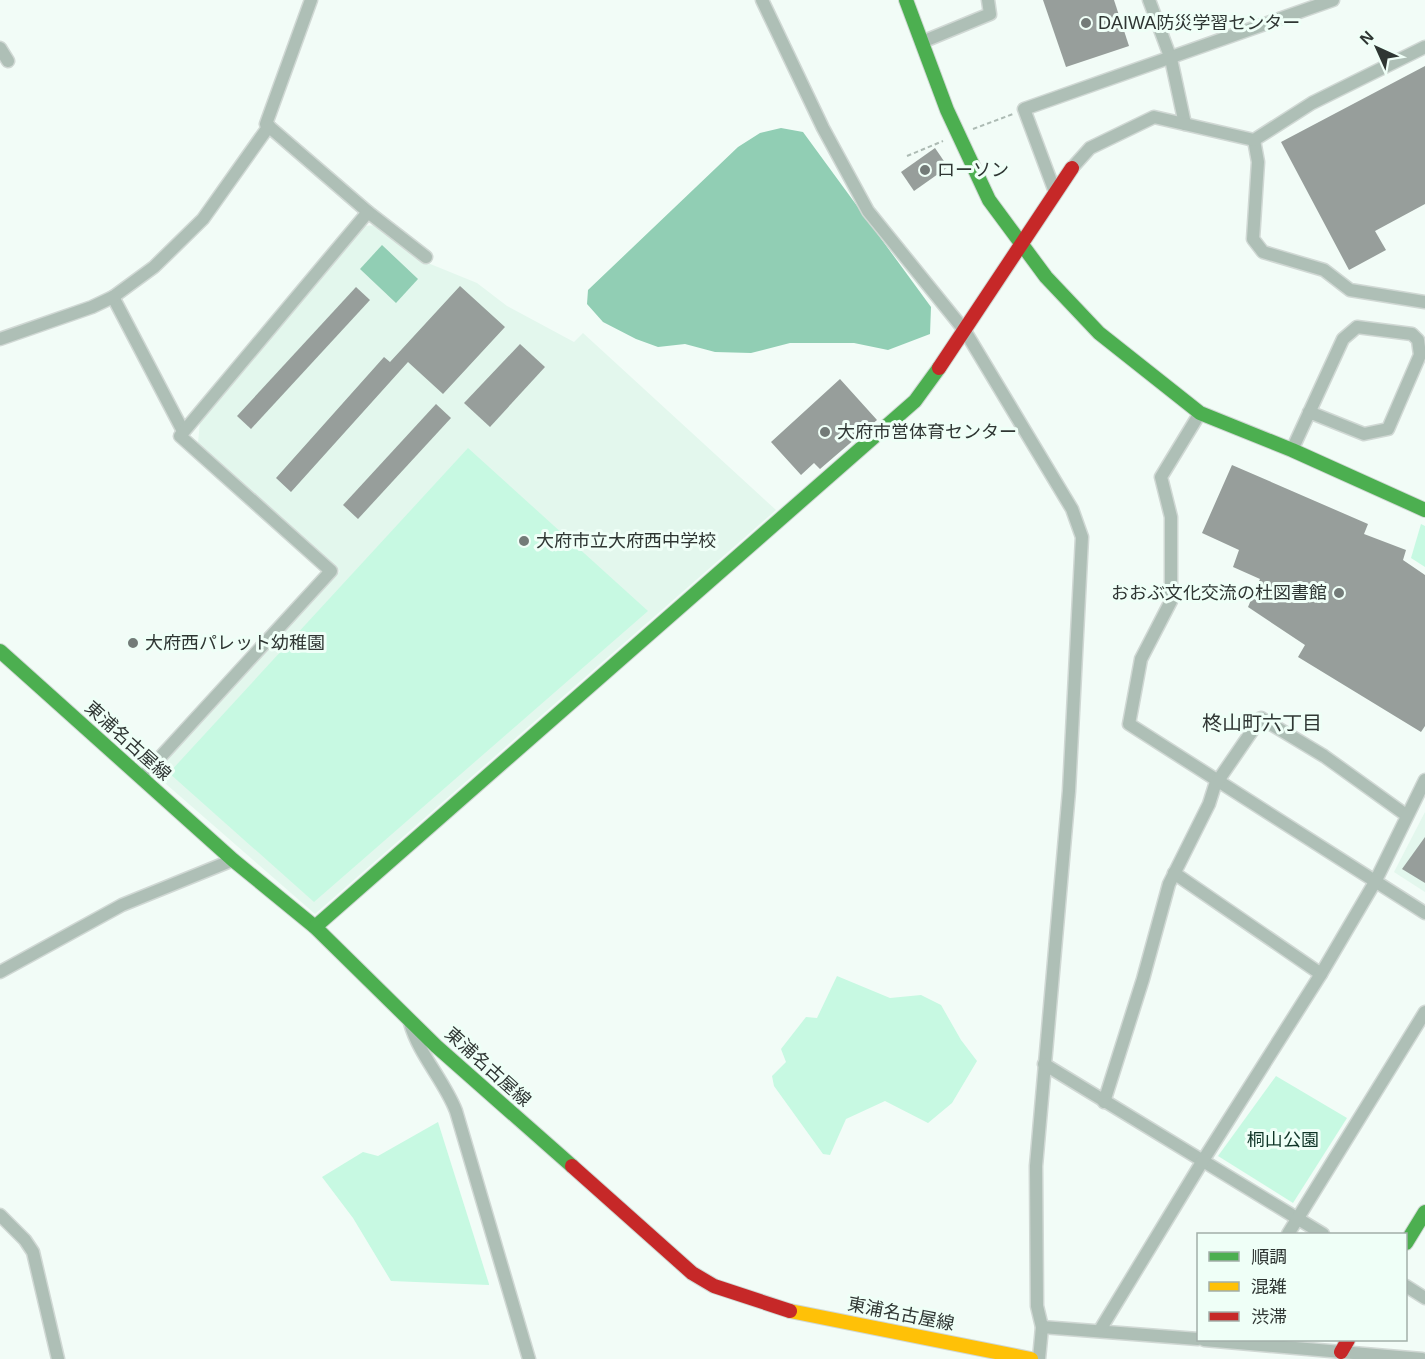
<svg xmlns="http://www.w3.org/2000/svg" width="1425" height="1359" font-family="Arial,'Noto Sans JP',sans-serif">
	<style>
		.built { fill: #e3f7ed }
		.green { fill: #c7f9e2 }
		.water { fill: #91ceb4 }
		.building { fill: #979e9b }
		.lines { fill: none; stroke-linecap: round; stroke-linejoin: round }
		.street-casing { stroke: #d0d8d4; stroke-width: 15 }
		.fast-casing { stroke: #d0d8d4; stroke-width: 16 }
		.slow-casing { stroke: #d0d8d4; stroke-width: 16 }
		.jam-casing { stroke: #d0d8d4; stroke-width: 16 }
		.path { stroke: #adbbb4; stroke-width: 2; stroke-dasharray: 4.5 3; stroke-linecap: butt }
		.street { stroke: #aebfb6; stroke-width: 12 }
		.fast { stroke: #4caf50; stroke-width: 14 }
		.slow { stroke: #ffc107; stroke-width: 14 }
		.jam { stroke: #c62828; stroke-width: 14 }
		.poi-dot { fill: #737b78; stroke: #effff7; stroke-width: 2 }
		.labels { text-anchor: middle; stroke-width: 6; stroke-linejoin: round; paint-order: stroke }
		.poi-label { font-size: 18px; fill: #2f3633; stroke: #effff7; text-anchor: start }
		.street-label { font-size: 18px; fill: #2f3633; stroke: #effff7 }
		.park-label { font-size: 18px; fill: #0f3527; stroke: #effff7 }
		.neighbourhood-label { font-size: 20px; fill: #2f3633; stroke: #effff7 }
	</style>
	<rect width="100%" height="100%" fill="#f2fcf7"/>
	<g class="built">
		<polygon points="377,225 423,261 477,283 507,306 574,342 583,333 776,510 315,914 158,777 158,770 340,571 198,443 200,421 364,226"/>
		<polygon points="1425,812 1425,892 1394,872"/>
	</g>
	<g class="green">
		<polygon points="468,448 648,611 314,902 169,773"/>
		<polygon points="1421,524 1425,526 1425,567 1411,558"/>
		<polygon points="837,976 890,998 921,995 941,1005 961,1040 977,1061 952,1103 928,1123 885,1101 846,1119 830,1155 823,1154 774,1086 772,1076 786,1062 781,1049 806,1017 817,1018"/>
		<polygon points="1276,1076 1347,1118 1293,1203 1218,1156"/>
		<polygon points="438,1122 489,1284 489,1285 391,1281 353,1218 322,1177 363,1152 378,1156"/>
	</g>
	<g class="water">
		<polygon points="781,128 803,132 931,307 930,334 888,350 854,343 790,343 751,353 715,352 685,344 658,347 636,339 603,322 587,304 588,290 738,147 760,133"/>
		<polygon points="382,245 418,279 396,303 360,269"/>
	</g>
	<g class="building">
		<polygon points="1043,0 1114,0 1129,46 1066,67"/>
		<polygon points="1425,66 1425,204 1375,231 1386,250 1349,270 1281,142"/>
		<polygon points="935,148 948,167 914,191 901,172"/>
		<polygon points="460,286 505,327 443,394 408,362 291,492 276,478 384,357 390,362"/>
		<polygon points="356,287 370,300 251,429 237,416"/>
		<polygon points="520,344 545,367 490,427 464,403"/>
		<polygon points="840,379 877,420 820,469 814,463 801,475 771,442"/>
		<polygon points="436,404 451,418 358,519 343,505"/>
		<polygon points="1232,465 1368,524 1364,534 1406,550 1403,560 1425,575 1425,726 1421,732 1298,657 1305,645 1248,607 1260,579 1233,567 1239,550 1202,533"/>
		<polygon points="1425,837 1425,883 1402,869"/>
	</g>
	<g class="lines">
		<g class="street-casing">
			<g id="street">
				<polyline points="311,0 266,124 368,212 426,257"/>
				<polyline points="762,0 823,128 868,211 965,331 1072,509 1082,537 1069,791 1036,1166 1037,1306 1042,1327 1039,1359"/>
				<polyline points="1149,0 1171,59 1185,124"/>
				<polyline points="922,42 990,14 988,0"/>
				<polyline points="0,48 8,61"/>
				<polyline points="1254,140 1258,162 1253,239 1263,252 1324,270 1350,290 1425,302"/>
				<polyline points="1072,168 1090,148 1154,117 1254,140 1312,103 1425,47"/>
				<polyline points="1055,192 1024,109 1333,0"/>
				<polyline points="113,297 183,431"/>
				<polyline points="0,339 92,307 113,297 154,267 203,219 269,126"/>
				<polyline points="1200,413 1161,477 1171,517 1171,601 1141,659 1129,724 1425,913"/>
				<polyline points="1292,450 1343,339 1357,327 1412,334 1418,340 1420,355 1388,429 1364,434 1309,412"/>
				<polyline points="142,777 331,571 180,436 368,212"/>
				<polyline points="1174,873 1321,974"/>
				<polyline points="0,972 122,905 233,860"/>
				<path d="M410 1023C419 1055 444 1080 456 1111L529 1359"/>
				<polyline points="1044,1064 1323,1234"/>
				<polyline points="1104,1102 1143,979 1169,884 1209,804 1215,785 1261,718 1324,756 1406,815"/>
				<polyline points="0,1215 25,1240 33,1252 58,1359"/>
				<polyline points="1288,1234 1425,1012"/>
				<polyline points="1406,1286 1425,1298"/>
				<polyline points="1042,1327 1198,1339"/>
				<polyline points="1100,1330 1202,1162 1321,974 1375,882 1425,780"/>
				<polyline points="1204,1340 1422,1359"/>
			</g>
		</g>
		<g class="fast-casing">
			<g id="fast">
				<polyline points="906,0 947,110 989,200 1046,277 1099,333 1200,413 1292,450 1425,510"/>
				<polyline points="0,651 233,860 315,927 436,1046 572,1166"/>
				<polyline points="315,927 915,401 939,368"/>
				<polyline points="1406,1243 1425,1212"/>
			</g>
		</g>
		<g class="slow-casing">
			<polyline id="slow" points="790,1311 1031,1359"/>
		</g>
		<g class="jam-casing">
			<g id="jam">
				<polyline points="939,368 1072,168"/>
				<polyline points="572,1166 692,1273 714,1286 790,1311"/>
				<polyline points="1341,1352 1348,1340"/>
			</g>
		</g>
		<g class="path">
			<polyline points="973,129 1013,114"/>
			<polyline points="907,156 943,141"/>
		</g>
		<use href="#street" class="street"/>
		<use href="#fast" class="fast"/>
		<use href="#slow" class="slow"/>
		<use href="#jam" class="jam"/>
	</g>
	<g class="poi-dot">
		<circle cx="1086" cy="23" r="6"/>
		<circle cx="925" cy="170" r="6"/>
		<circle cx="825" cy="432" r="6"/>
		<circle cx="524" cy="541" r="6"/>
		<circle cx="1339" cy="593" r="6"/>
		<circle cx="133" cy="643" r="6"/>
	</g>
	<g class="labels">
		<g class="poi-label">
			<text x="1098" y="29">DAIWA防災学習センター</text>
			<text x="937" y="176">ローソン</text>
			<text x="837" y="438">大府市営体育センター</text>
			<text x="536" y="547">大府市立大府西中学校</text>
			<text x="1327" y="599" text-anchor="end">おおぶ文化交流の杜図書館</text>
			<text x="145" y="649">大府西パレット幼稚園</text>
		</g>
		<g class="street-label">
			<text transform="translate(128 741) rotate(42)" y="6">東浦名古屋線</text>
			<text transform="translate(488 1067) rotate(42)" y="6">東浦名古屋線</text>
			<text transform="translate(901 1314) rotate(11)" y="6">東浦名古屋線</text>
		</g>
		<g class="park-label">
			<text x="1283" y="1146">桐山公園</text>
		</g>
		<g class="neighbourhood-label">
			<text x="1262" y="730">柊山町六丁目</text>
		</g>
	</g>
	<rect x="1197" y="1233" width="210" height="108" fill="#effff7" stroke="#a2afa9" stroke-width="1.5"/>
	<rect x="1209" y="1252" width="30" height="9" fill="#4caf50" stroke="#a2afa9" stroke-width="1.5"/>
	<text x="1251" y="1263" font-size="18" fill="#2f3633">順調</text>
	<rect x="1209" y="1282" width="30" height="9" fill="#ffc107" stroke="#a2afa9" stroke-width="1.5"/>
	<text x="1251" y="1293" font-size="18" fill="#2f3633">混雑</text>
	<rect x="1209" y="1312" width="30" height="9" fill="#c62828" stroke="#a2afa9" stroke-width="1.5"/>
	<text x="1251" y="1323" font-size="18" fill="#2f3633">渋滞</text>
	<g transform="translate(1377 48) rotate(315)" stroke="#effff7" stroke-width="4.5" paint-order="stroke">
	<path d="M0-4.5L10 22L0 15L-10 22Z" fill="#2f3633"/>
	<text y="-9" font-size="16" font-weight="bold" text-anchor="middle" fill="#2f3633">N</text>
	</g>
</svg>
